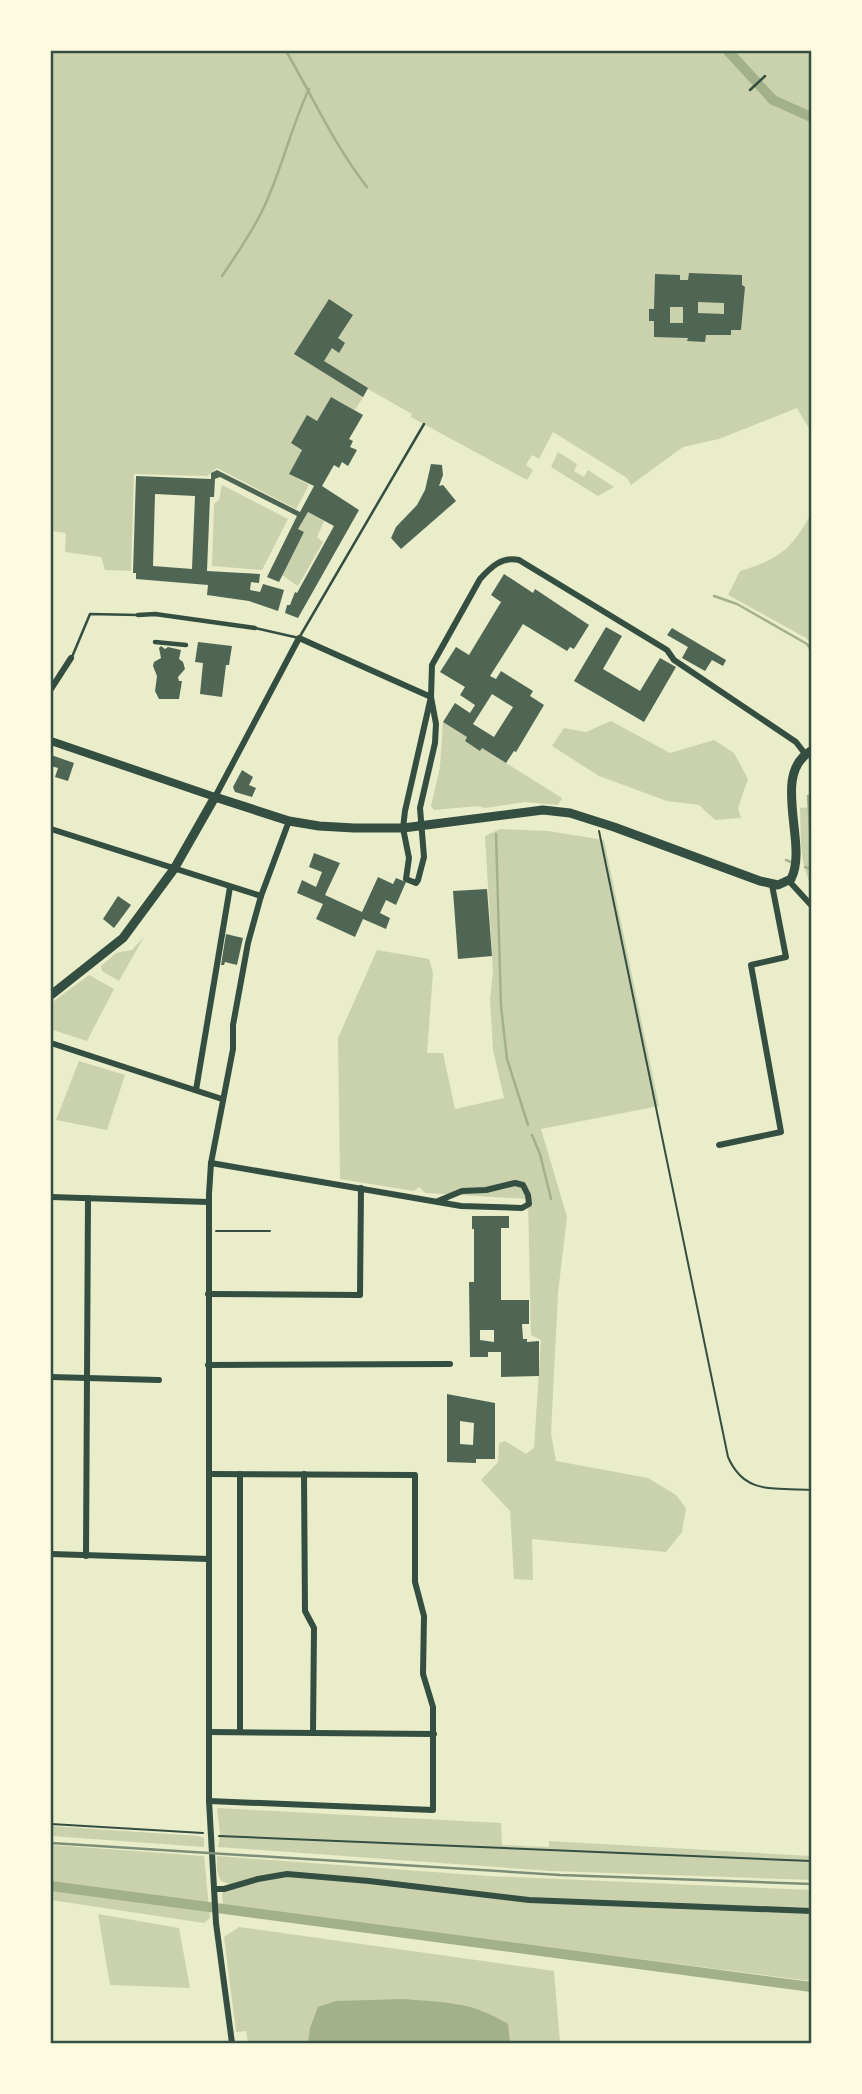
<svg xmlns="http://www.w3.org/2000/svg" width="862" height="2094" font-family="'Alegreya Sans',sans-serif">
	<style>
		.green { fill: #cad2ad }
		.water { fill: #a3b18a }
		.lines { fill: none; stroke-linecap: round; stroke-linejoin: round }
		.stream { stroke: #a3b18a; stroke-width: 2.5 }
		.canal { stroke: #a3b18a; stroke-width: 10 }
		.building { fill: #4f6655; fill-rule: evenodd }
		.path { stroke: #344e41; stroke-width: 2 }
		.service { stroke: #344e41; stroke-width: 2.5 }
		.pedestrian { stroke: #344e41; stroke-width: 4.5 }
		.minor { stroke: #344e41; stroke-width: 6 }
		.tertiary { stroke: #344e41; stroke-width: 8 }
		.secondary { stroke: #344e41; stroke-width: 9 }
		.rail { stroke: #7c8e77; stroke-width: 2.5 }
		.neatline { fill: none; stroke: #344e41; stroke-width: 2.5 }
	</style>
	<rect width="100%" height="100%" fill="#e9edc9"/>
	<g class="green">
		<polygon points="51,51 811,51 811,432 797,408 719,439 683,447 631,485 627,478 553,432 539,459 532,455 526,465 533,470 527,480 418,421 411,417 412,414 368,389 355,410 331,397 317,421 307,416 291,443 302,450 289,474 309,485 296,509 217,468 207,476 134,474 131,571 105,570 101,557 65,552 66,533 51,531"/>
		<polygon points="558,452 577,464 574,471 584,477 588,470 614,487 598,496 551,467"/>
		<polygon points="222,485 288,519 262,570 212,566 214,504 219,500"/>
		<polygon points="308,512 324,521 317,537 323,542 298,586 282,575 304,532 298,529"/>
		<path d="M811 514V644L806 638 728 595 740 571C779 559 791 550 811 514Z"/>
		<polygon points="611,721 670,753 714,740 734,753 748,779 738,808 741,818 715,820 699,805 667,801 599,776 552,746 564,728 586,732"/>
		<polygon points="443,722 467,737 465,741 480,750 482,748 562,798 558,805 524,802 485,808 478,806 434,810 431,806 440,767"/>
		<path d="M811 807V885C799 861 801 834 800 808Z"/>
		<polygon points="500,829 548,831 604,840 659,1106 541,1129 567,1217 558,1293 551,1433 556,1461 648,1478 676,1495 686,1508 682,1532 666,1552 532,1539 533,1580 514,1579 510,1511 481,1480 498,1462 499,1443 505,1441 526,1454 534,1448 541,1340 531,1335 528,1199 425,1193 419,1187 414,1191 340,1179 338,1038 377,950 429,959 433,973 427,1053 443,1053 455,1109 504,1098 493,1050 490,1000 493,971 485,836"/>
		<polygon points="144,937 119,981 102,971 101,966 116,953 132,950"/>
		<polygon points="89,975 114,989 87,1041 53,1030 51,1028 51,1003"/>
		<polygon points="79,1061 125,1075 107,1130 56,1120"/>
		<polygon points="217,1808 501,1823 502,1845 549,1847 549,1841 811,1856 811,1880 551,1871 218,1847 220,1833"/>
		<polygon points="51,1826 198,1836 204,1838 204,1847 51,1836"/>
		<polygon points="51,1845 204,1856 210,1918 204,1923 51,1900"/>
		<polygon points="217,1856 488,1876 811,1890 811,1981 223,1906 222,1894 230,1884 221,1881 217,1871"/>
		<polygon points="98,1914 179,1928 190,1988 110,1985"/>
		<polygon points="239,1927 554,1971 560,2043 248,2043 246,2031 236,2032 224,1937"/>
	</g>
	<path class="water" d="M404 1999C446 2003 471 2001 508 2024L510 2043H308L310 2028 318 2007 336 2001Z"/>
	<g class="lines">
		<g class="stream">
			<path d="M286 51C313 97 334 145 367 187"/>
			<path d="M222 276C237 254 253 231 264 207 282 169 291 127 309 89"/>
			<polyline points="714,596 737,604 807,644 811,650"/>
			<polyline points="808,796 811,848"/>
			<polyline points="496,834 501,1006 507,1059 528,1125"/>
			<polyline points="786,860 791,862"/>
			<polyline points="805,867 811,869"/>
			<polyline points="532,1135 540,1154 551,1199"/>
		</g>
		<g class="canal">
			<polyline points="728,51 773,100 811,117"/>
			<polyline points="51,1886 811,1987"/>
		</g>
	</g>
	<g class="building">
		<path d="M689 273 742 275V285L745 287 741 330H731V335H706L705 342 687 341 688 338 654 337V321H649V309H654L655 274 680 275V280H688ZM698 302 724 303V314L698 313ZM670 307H683V323H670Z"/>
		<polygon points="329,299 353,315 338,338 345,343 339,353 332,348 324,361 368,388 363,397 294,354"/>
		<path d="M331 397 363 415 349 439 353 441 350 447 357 450 348 466 342 462 339 468 334 465 322 486 359 510 298 618 285 613 287 605H290L295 592 297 593 334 526 308 512 298 529 304 532 279 582 267 577 297 516 220 477 215 479 214 497H210L207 571 260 574 259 583 251 582 250 590 260 592 263 584 284 590 278 611 249 601 207 595 208 585 136 579V573H133L136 476 211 479V473L217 470 300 512 314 486 289 474 302 450 291 443 307 415 317 421ZM155 494 195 496 192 569 153 566Z"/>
		<polygon points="431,464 442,465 443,475 439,486 443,485 456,501 401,549 391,538 396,527 417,505 425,490"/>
		<path d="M504 574 533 593 535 589 589 625 574 649 570 647 567 651 523 624 490 676 496 679 501 671 533 691 530 696 544 705 516 752 514 751 506 763 482 748 480 751 465 741 467 737 443 722 455 703 470 713 475 705 460 695 465 687 440 672 456 647 469 655 501 602 491 595ZM492 694 513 707 494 737 473 724Z"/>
		<polygon points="606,627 622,636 603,669 640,691 660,658 676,667 644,722 574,681"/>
		<polygon points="672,628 726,660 723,666 712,660 705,671 682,658 688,647 667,635"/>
		<polygon points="198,642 232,646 229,665 226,665 222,697 200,694 203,663 195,662"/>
		<polygon points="161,646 165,649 168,647 181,650 179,659 183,662 185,669 178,677 179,681 182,681 179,699 159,699 155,691 157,676 153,666 154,662 161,658 159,648"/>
		<polygon points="51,755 74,763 68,781 55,777 58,768 51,766"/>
		<polygon points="242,770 253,777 249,785 256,788 252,797 235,792 233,787"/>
		<polygon points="314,853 340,863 325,895 362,912 378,877 393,884 396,878 406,882 396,905 386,900 380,913 390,918 386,929 363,919 355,937 316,919 323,904 297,893 302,880 316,887 322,872 309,867"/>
		<polygon points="487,889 492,956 458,959 453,891"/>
		<polygon points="118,896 131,905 114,928 103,919"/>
		<polygon points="226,934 243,938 237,965 225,962 224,965 221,965"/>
		<path d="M472 1216H509V1228H501V1300H529V1324H522L523 1339H527V1342L539 1341V1376L501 1377V1352H488V1357H470L469 1282H474V1229H472ZM480 1330H494V1342L480 1340Z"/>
		<path d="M447 1394 495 1403V1459H476V1463L447 1462ZM460 1421 474 1423 473 1445 460 1444Z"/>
	</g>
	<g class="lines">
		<g class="path">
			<path d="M599 831 728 1457C745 1496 775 1487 811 1490"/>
			<polyline points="216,1231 270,1231"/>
			<polyline points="51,1824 203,1833"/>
			<polyline points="219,1836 811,1861"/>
		</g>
		<g class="service">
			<polyline points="750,90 765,76"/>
			<polyline points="255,628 299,638 424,424"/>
			<polyline points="72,657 90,614 138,615"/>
		</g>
		<g class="pedestrian">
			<polyline points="138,615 155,614 255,628"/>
			<polyline points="155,642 186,645"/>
		</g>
		<g class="minor">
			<polyline points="51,689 71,658"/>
			<path d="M431 697 436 724 435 743 420 808 424 857 418 880 416 883 406 879 409 858 403 828 405 811 431 697 432 665 480 579C491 567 502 556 519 560L667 650 674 660 796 742 806 755"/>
			<polyline points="215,797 299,638 431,697"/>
			<polyline points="51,829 261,896"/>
			<polyline points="789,881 811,905"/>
			<polyline points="51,1043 222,1099"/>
			<polyline points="196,1090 230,887"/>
			<polyline points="719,1145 781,1132 751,965 786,957 772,885"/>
			<polyline points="211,1163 461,1206 522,1208 529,1204 528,1195 523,1185 515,1183 486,1190 462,1191 438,1201"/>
			<polyline points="51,1197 208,1202"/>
			<polyline points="208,1294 360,1295 361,1188"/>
			<polyline points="208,1365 450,1364"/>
			<polyline points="51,1377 159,1380"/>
			<polyline points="209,1474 415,1475 415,1582 424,1616 423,1674 433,1707 433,1810 209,1801"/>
			<polyline points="240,1474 240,1731"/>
			<polyline points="304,1474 305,1611 314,1628 313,1733"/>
			<polyline points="51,1554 209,1559"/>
			<polyline points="86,1556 88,1198"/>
			<polyline points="210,1732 434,1734"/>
			<polyline points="214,1889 224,1889 258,1879 287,1874 369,1881 529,1900 811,1911"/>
			<polyline points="232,2043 216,1923 209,1801 209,1194 211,1163 233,1049 233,1025 248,943 261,896 289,821"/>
		</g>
		<polyline class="tertiary" points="51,741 215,797"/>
		<path class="secondary" d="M51 995 123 938 174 869 215 797 289 821 319 826 354 828H403L543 810 570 813 614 827 760 881 778 885 791 879C809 845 770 774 811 751"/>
		<polyline class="rail" points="51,1843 560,1875 811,1884"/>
	</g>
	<rect width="862" height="2094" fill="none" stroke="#fefae0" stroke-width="105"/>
	<rect x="52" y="52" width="758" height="1990" class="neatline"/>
</svg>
